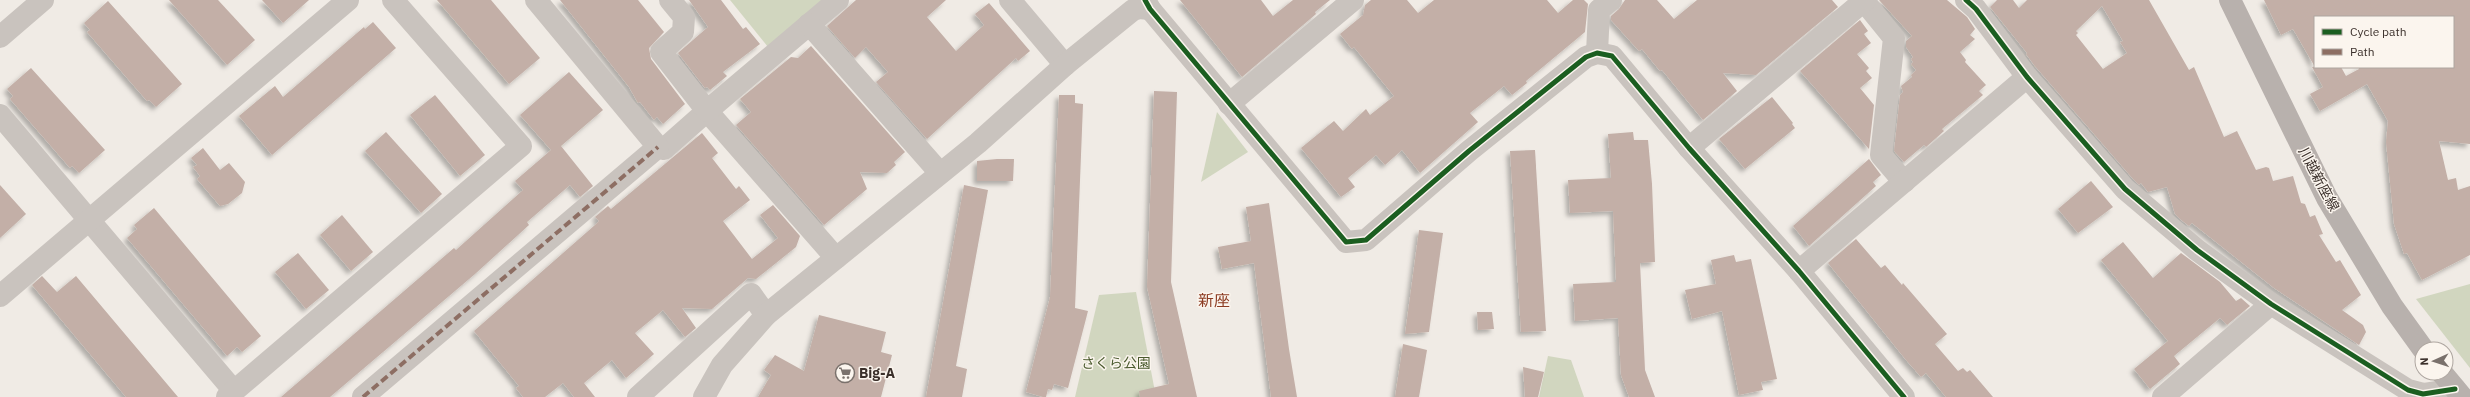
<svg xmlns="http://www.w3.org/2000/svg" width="2470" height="397" font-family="'IBM Plex Sans','Noto Sans JP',sans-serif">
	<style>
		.green { fill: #d1d6bf }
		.building { fill: #c3afa7; fill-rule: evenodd; filter: url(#shadow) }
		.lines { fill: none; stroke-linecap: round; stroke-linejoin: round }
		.minor { stroke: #c9c3be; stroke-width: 22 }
		.major { stroke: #b8b1ad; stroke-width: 22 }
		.quiet { stroke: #8d6e63; stroke-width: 4; stroke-dasharray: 8 4; stroke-linecap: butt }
		.cycleway-casing { stroke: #fbf5ee; stroke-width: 8 }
		.cycleway { stroke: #1b5e20; stroke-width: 5 }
		.labels { text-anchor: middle; stroke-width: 3; stroke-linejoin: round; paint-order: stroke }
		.street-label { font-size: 14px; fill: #3b302b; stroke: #fbf5ee }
		.park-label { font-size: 14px; fill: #4a5a2e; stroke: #fbf5ee }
		.poi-label { font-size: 14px; font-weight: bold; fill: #3b302b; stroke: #fbf5ee; text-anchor: start }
		.quarter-label { font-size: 16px; fill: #8c3b22; stroke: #fbf5ee }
	</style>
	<defs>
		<filter id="shadow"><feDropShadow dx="-3.5" dy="3.5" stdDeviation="2" flood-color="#0004"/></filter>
	</defs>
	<rect width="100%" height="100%" fill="#f0ebe5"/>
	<g class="green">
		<polygon points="730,0 823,0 768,47"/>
		<polygon points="1217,112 1248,152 1201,182"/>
		<polygon points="2470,284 2470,368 2416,299"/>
		<polygon points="1136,292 1156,397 1075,397 1099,295"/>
		<polygon points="1548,356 1571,360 1584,397 1539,397"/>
	</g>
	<g class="building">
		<polygon points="169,0 218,0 255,40 227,65"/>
		<polygon points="262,0 309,0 283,23"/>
		<polygon points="437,0 491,0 540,58 509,84"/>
		<polygon points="560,0 638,0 664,32 649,48 651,59 685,104 663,124 657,117 654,120 640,102 638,103 629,87"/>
		<polygon points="689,0 721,0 743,29 746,27 760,44 723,72 727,76 710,90 707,87 705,88 678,53 708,27"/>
		<polygon points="856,0 946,0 927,17 956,51 984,25 975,14 989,3 1030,51 1018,61 1016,58 927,139 876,82 888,72 866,47 855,58 827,26"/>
		<polygon points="1180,0 1261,0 1273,16 1293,0 1330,0 1315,12 1316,14 1242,77"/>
		<polygon points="1371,0 1407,0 1418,13 1434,0 1547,0 1558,13 1573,0 1584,0 1588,4 1585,32 1526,81 1527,83 1512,95 1504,86 1470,113 1478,122 1420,173 1402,150 1385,165 1376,155 1348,178 1355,187 1341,197 1301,148 1334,121 1343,131 1366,109 1370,115 1394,96 1354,47 1352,49 1340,34 1363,15 1365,5"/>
		<polygon points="1625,0 1657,0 1674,19 1697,0 1832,0 1838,7 1756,75 1723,73 1737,91 1703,120 1662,70 1660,71 1642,49 1639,51 1611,20 1611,16 1619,9"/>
		<polygon points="1879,0 1947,0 1967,17 1975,29 1970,35 1975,39 1960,52 1966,60 1965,62 1986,85 1979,91 1983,95 1942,129 1944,131 1926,147 1924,145 1904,162 1894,151 1900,95 1903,92 1901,86 1912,77 1911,75 1916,70 1911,64 1913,62 1911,59 1913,57 1906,47 1906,41 1912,36"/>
		<path d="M1997 0H2013L2019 8 2027 0H2149L2189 70 2194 67 2224 137 2237 131 2256 170 2266 167 2269 168 2273 181 2293 176 2301 203 2305 204 2310 217 2315 215 2323 234 2319 235 2336 262 2340 260 2361 295 2342 310 2363 325 2366 332 2359 345 2274 288 2192 223 2189 226 2180 219 2175 214 2167 187 2148 192 2141 183 2139 185 2134 180 2034 65 2026 54 2027 53 1990 7ZM2102 6 2123 41 2120 42 2127 53 2103 69 2076 35 2078 33 2076 31Z"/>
		<polygon points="2264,0 2470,0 2470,144 2439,141 2448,180 2456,178 2458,190 2470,186 2470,255 2422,280 2407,253 2404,254 2394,224 2386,142 2388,121 2367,84 2320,111 2310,94 2323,87 2312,67 2341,67 2346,76 2359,69 2358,67 2453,67 2453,17 2315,17 2315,67 2293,29 2281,35"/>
		<polygon points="108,1 182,84 156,107 149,100 147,101 87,32 90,30 84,23"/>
		<polygon points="1860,20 1868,31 1864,34 1871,43 1857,54 1869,68 1866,71 1872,78 1860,88 1874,105 1869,149 1800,71"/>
		<polygon points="373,22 396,48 272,155 239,116 275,86 283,97 364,27 365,29"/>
		<polygon points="811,46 905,152 894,162 896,165 887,173 860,172 867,189 824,225 736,125 751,112 740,99 791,57 798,58"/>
		<polygon points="31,68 105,150 79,173 72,166 70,168 10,99 13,96 7,89"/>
		<polygon points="569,72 603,110 561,146 593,186 580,197 570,185 527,222 529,225 475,274 330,397 281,397 454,248 456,250 523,190 515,181 551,150 520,115"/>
		<polygon points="1154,91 1177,92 1171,282 1197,397 1140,397 1139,391 1169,384 1147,287"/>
		<polygon points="435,95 485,155 460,176 410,115"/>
		<polygon points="1059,95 1075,95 1075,103 1083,104 1075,308 1088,311 1068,388 1054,384 1052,390 1048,389 1046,397 1043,397 1026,392 1050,297"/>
		<polygon points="1772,97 1793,123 1792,124 1795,128 1745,169 1719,139"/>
		<polygon points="386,132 442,194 421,213 365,151"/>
		<polygon points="1633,132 1634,140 1648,140 1652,184 1655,262 1640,263 1645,370 1655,397 1629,397 1621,375 1618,318 1575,321 1573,284 1616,282 1616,280 1613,211 1570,213 1568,180 1611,178 1608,134"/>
		<polygon points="702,133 718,153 712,158 736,189 739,186 750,200 723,221 752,259 778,238 760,215 773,205 800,236 796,247 756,279 748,278 712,309 682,308 696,328 685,337 663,310 635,333 654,354 626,378 612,360 584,383 595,397 574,397 563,383 545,397 523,397 516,388 519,386 474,331 595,225 599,221 595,217 608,206 611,209"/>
		<polygon points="203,148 220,170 229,163 245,182 242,193 228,204 220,206 197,179 200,176 193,167 197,165 191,158"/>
		<polygon points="1535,150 1546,331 1521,332 1510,151"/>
		<polygon points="997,159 1014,159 1013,181 977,181 977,161"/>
		<polygon points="1869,159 1881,175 1873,182 1876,186 1809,246 1793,226"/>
		<polygon points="2091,181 2113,207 2078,233 2058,209"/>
		<polygon points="0,185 26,214 0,238"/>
		<polygon points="964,185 988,190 956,366 967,369 962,397 926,397"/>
		<polygon points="1269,203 1289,349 1297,397 1271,397 1254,263 1222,269 1218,247 1251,241 1246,207"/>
		<polygon points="154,208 261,336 242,352 237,347 227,356 127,238 137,229 134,225"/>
		<polygon points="342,215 373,252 351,271 320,235"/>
		<polygon points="1419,230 1443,233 1429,332 1405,334"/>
		<polygon points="1856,239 1881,268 1885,265 1902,285 1903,283 1947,334 1935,344 1958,371 1963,368 1967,372 1970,370 1993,397 1946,397 1926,373 1921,377 1906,360 1828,263"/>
		<polygon points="2123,242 2153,278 2181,253 2220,282 2236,301 2241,298 2250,306 2227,325 2220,318 2174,356 2180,364 2150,389 2134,369 2168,341 2101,260"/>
		<polygon points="298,253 329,290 306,309 275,272"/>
		<polygon points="1734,255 1736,262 1751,259 1777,379 1761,382 1763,390 1739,395 1722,311 1692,319 1685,290 1716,284 1711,260"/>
		<polygon points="42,276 57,292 76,276 178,397 126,397 32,285"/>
		<polygon points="1477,312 1492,312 1494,329 1478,330"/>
		<polygon points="819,315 886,332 881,352 892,355 881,397 758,397 771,375 764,370 775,355 804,371"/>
		<polygon points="1403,344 1427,350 1419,397 1395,397"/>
		<polygon points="1523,367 1544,372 1538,397 1525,397"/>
	</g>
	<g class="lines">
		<g class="minor">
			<polyline points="536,0 658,147 664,149 707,111 836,258"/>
			<polyline points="670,0 684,17 683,32 661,52 707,111 838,0"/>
			<polyline points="1010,0 1065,65"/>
			<polyline points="1145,0 1150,9 1346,242 1366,240 1469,151 1586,57 1597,53 1612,56 1689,148 1799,271 1904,397"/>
			<polyline points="1966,0 1976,9 2027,77 2125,189 2197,250 2271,304 2408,390 2423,394 2455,389"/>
			<polyline points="1864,1 1894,38 1881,155 1904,182"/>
			<polyline points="809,24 940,173"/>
			<polyline points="0,37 43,0"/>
			<polyline points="1597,53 1599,10 1611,0"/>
			<polyline points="1229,104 1353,0"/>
			<polyline points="0,115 234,391"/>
			<polyline points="1689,148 1865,0"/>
			<polyline points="1799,271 2027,77"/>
			<polyline points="0,296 348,0"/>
			<polyline points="227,397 521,146 393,0"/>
			<polyline points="363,397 658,147"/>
			<polyline points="638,397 751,294 766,315"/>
			<polyline points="704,397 722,365 766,315 978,143 1065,65 1133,10 1139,8 1150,9"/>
			<polyline points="2163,397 2271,304"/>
		</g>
		<g class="major">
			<polyline points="2230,0 2327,198 2392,306 2423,349"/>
			<polyline points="2442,373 2462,397"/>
		</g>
		<polyline class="quiet" points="363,397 658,147"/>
		<g class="cycleway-casing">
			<g id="cycleway">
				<polyline points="1145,0 1150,9 1346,242 1366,240 1469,151 1586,57 1597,53 1612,56 1689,148 1799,271 1904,397"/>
				<polyline points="1966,0 1976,9 2027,77 2125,189 2197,250 2271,304 2408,390 2423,394 2455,389"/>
			</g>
		</g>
		<use href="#cycleway" class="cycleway"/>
	</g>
	<defs>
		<g id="supermarket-ring" transform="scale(1)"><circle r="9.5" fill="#fbf5ee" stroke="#7a716c" stroke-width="1.5"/><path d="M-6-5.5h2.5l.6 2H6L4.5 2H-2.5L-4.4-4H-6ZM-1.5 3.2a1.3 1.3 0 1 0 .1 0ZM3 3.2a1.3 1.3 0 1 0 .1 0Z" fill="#7a716c"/></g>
	</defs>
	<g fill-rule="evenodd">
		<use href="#supermarket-ring" x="845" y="373"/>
	</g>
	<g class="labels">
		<g class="street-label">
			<text transform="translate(2319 179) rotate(62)" y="5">川越新座線</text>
		</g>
		<g class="park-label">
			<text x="1116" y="368">さくら公園</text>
		</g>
		<g class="poi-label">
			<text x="859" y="378">Big-A</text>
		</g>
		<g class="quarter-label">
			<text x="1214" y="306">新座</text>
		</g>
	</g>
	<rect x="2314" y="16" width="140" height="52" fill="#fbf5ee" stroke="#aea6a0"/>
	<rect x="2322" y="29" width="20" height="6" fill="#1b5e20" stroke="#aea6a0"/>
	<text x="2350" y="36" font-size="12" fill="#3b302b">Cycle path</text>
	<rect x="2322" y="49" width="20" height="6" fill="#8d6e63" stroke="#aea6a0"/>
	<text x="2350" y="56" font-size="12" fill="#3b302b">Path</text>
	<g transform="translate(2434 361) rotate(267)"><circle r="19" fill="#fbf5ee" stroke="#aea6a0"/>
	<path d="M0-3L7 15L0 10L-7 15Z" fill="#7a716c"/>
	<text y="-6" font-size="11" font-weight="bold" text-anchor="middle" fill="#3b302b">N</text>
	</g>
</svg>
